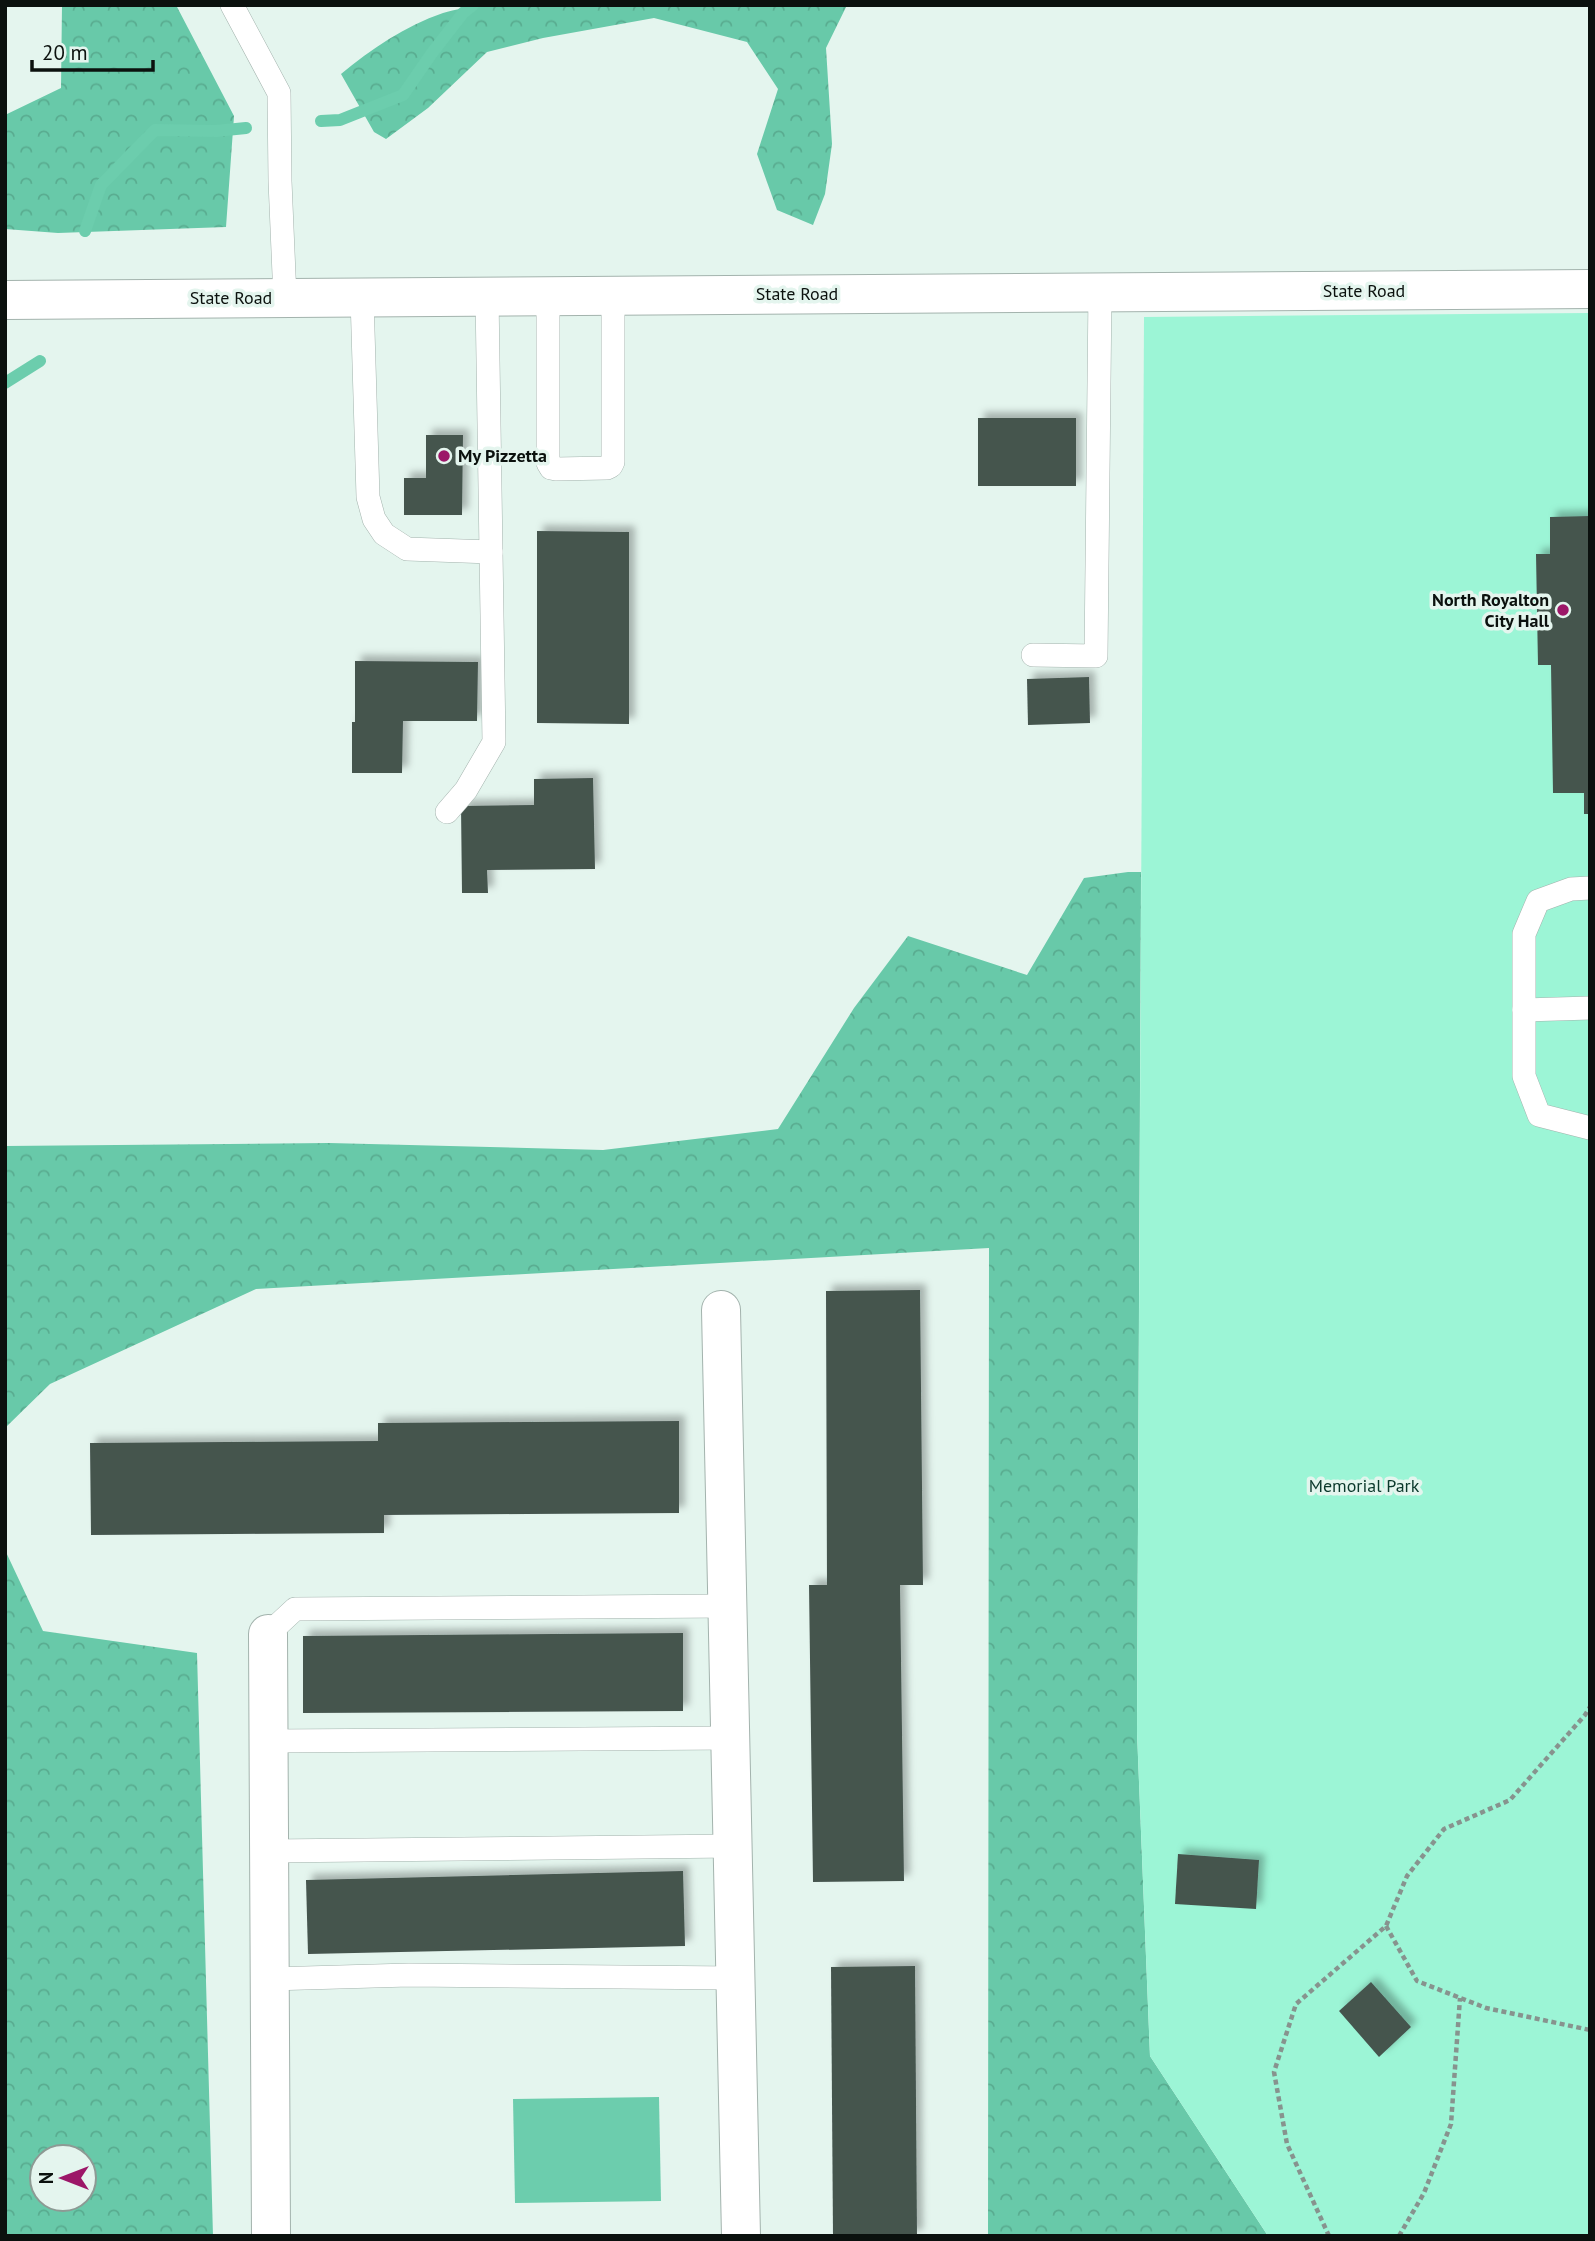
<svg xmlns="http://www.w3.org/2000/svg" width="1595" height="2241" font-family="'PT Sans',sans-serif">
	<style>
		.forest { fill: url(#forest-crowns); fill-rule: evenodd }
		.park { fill: #9cf5d6 }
		.water { fill: #6ccdad }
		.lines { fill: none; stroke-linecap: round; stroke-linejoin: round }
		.stream { stroke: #6ccdad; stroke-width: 12 }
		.building { fill: #45544e; filter: url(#shadow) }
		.lane-casing { stroke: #a3b3ad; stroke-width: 24 }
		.street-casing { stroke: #a3b3ad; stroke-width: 40 }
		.secondary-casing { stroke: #a3b3ad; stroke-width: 40 }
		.path { stroke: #87938e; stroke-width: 4.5; stroke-dasharray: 5 3.5; stroke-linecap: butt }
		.lane { stroke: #fff; stroke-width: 23 }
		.street { stroke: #fff; stroke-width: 38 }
		.secondary { stroke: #fff; stroke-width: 38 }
		.poi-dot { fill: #9c1768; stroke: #e4f5ee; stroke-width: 2.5 }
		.labels { text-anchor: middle; stroke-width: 7; stroke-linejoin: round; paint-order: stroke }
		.street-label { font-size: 18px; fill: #0b110e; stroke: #e4f5ee }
		.poi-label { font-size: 18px; font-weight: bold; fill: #0b110e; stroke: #e4f5ee; text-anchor: start }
		.park-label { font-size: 18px; fill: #0a382b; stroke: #e4f5ee }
	</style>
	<defs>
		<pattern id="forest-crowns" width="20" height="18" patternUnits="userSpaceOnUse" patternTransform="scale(1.75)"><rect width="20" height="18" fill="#68c9a9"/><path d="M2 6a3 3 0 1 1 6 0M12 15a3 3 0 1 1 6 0" fill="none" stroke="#59ac90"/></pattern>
		<filter id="shadow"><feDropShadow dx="6" dy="-6" stdDeviation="3.5" flood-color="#0004"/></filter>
	</defs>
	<rect width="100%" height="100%" fill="#e4f5ee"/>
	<g class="forest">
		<polygon points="62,5 176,5 234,116 226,227 58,233 5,229 5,115 61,88"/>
		<path d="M481 5H847L826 48 832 144 825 194 813 225 777 210 757 154 778 89 747 42 654 18 543 38 487 52 428 108 386 139 374 132 341 74C371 49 405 26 443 13 455 9 469 8 481 5Z"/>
		<polygon points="1128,872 1141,872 1137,1732 1150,2056 1268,2236 988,2236 989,1248 256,1289 50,1384 5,1428 5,1146 329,1143 603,1150 778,1129 854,1008 908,936 1027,975 1084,878"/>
		<path d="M5 1550 43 1631 197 1653 213 2236H5ZM84 2157V2199H42V2157Z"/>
	</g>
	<polygon class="park" points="1590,313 1590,2236 1268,2236 1150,2056 1137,1732 1144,317"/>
	<polygon class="water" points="659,2097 661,2201 515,2203 513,2099"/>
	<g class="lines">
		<g class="stream">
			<polyline points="321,121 340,120 403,95 432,53 463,13 473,5"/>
			<polyline points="85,231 101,185 155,130 216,131 246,128"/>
			<polyline points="5,383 40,361"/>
		</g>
	</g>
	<g class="building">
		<rect x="978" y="418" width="98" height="68"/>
		<polygon points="426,435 463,435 462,515 404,515 404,478 426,478"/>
		<polygon points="1590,516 1590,814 1584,814 1584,793 1553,793 1551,665 1538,665 1536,554 1550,554 1550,517"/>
		<polygon points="537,531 629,532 629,724 537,723"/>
		<polygon points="355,661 478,662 477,721 403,721 402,773 352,773 352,722 355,722"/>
		<polygon points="1089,677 1090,723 1028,725 1027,679"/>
		<polygon points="593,778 595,869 487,870 488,893 462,893 461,806 534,805 534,779"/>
		<polygon points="920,1290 923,1585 900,1585 904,1881 813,1882 809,1585 827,1585 826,1291"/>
		<polygon points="679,1421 679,1513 384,1515 384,1533 91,1535 90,1443 378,1441 378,1423"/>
		<polygon points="683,1633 683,1711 303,1713 303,1636"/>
		<polygon points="1178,1854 1259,1860 1256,1909 1175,1904"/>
		<polygon points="683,1871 685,1946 308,1954 306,1880"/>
		<polygon points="915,1966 917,2236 833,2236 831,1967"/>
		<polygon points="1371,1982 1411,2027 1379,2057 1339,2011"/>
	</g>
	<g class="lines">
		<g class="lane-casing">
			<g id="lane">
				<polyline points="232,5 279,93 280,181 285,298"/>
				<polyline points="548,296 548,463 551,468 556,469 607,468 611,466 613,462 613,295"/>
				<polyline points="362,297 368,497 374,519 384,534 407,549 491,552 487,296"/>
				<polyline points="1033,655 1096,656 1100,292"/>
				<polyline points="447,812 466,790 494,742 491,552"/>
				<polyline points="1590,888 1571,889 1538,901 1524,934 1524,1076 1539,1115 1590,1128"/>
				<polyline points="1524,1010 1590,1008"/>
				<polyline points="268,1634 295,1609 727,1606"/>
				<polyline points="270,1741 730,1738"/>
				<polyline points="270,1851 733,1846"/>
				<polyline points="270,1979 409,1975 735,1978"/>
			</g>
		</g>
		<g class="street-casing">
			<g id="street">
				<polyline points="721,1310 741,2236"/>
				<polyline points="268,1634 271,2236"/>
			</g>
		</g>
		<g class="secondary-casing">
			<polyline id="secondary" points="5,300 1590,289"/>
		</g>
		<g class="path">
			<polyline points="1386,1926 1417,1981 1486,2008 1590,2030"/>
			<polyline points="1329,2236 1287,2144 1274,2072 1296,2004 1386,1926 1407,1876 1444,1829 1510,1800 1585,1715 1590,1707"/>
			<polyline points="1399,2236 1424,2193 1451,2124 1460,1998"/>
		</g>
		<use href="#lane" class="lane"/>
		<use href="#street" class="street"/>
		<use href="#secondary" class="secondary"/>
	</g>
	<g class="poi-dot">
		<circle cx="444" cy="456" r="7"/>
		<circle cx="1563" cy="610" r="7"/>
	</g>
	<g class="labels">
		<g class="street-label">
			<text x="1364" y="297">State Road</text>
			<text x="797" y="300">State Road</text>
			<text x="231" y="304">State Road</text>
		</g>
		<g class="poi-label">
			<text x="458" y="462">My Pizzetta</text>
			<text x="1549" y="606" text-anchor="end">North Royalton<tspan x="1549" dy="21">City Hall</tspan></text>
		</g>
		<g class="park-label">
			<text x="1364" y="1492">Memorial Park</text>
		</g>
	</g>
	<rect width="1595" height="2241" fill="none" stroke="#0b110e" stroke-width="14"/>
	<g transform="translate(63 2178) rotate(270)"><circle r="33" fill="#e4f5ee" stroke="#8d9a94" stroke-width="2"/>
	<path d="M0-5L12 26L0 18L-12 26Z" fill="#9c1768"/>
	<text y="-10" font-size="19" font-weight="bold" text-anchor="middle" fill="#0b110e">N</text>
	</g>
	<path d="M32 60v10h121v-10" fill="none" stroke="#0b110e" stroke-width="3.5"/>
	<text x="42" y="60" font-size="21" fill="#0b110e" stroke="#e4f5ee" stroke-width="5" paint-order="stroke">20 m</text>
</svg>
